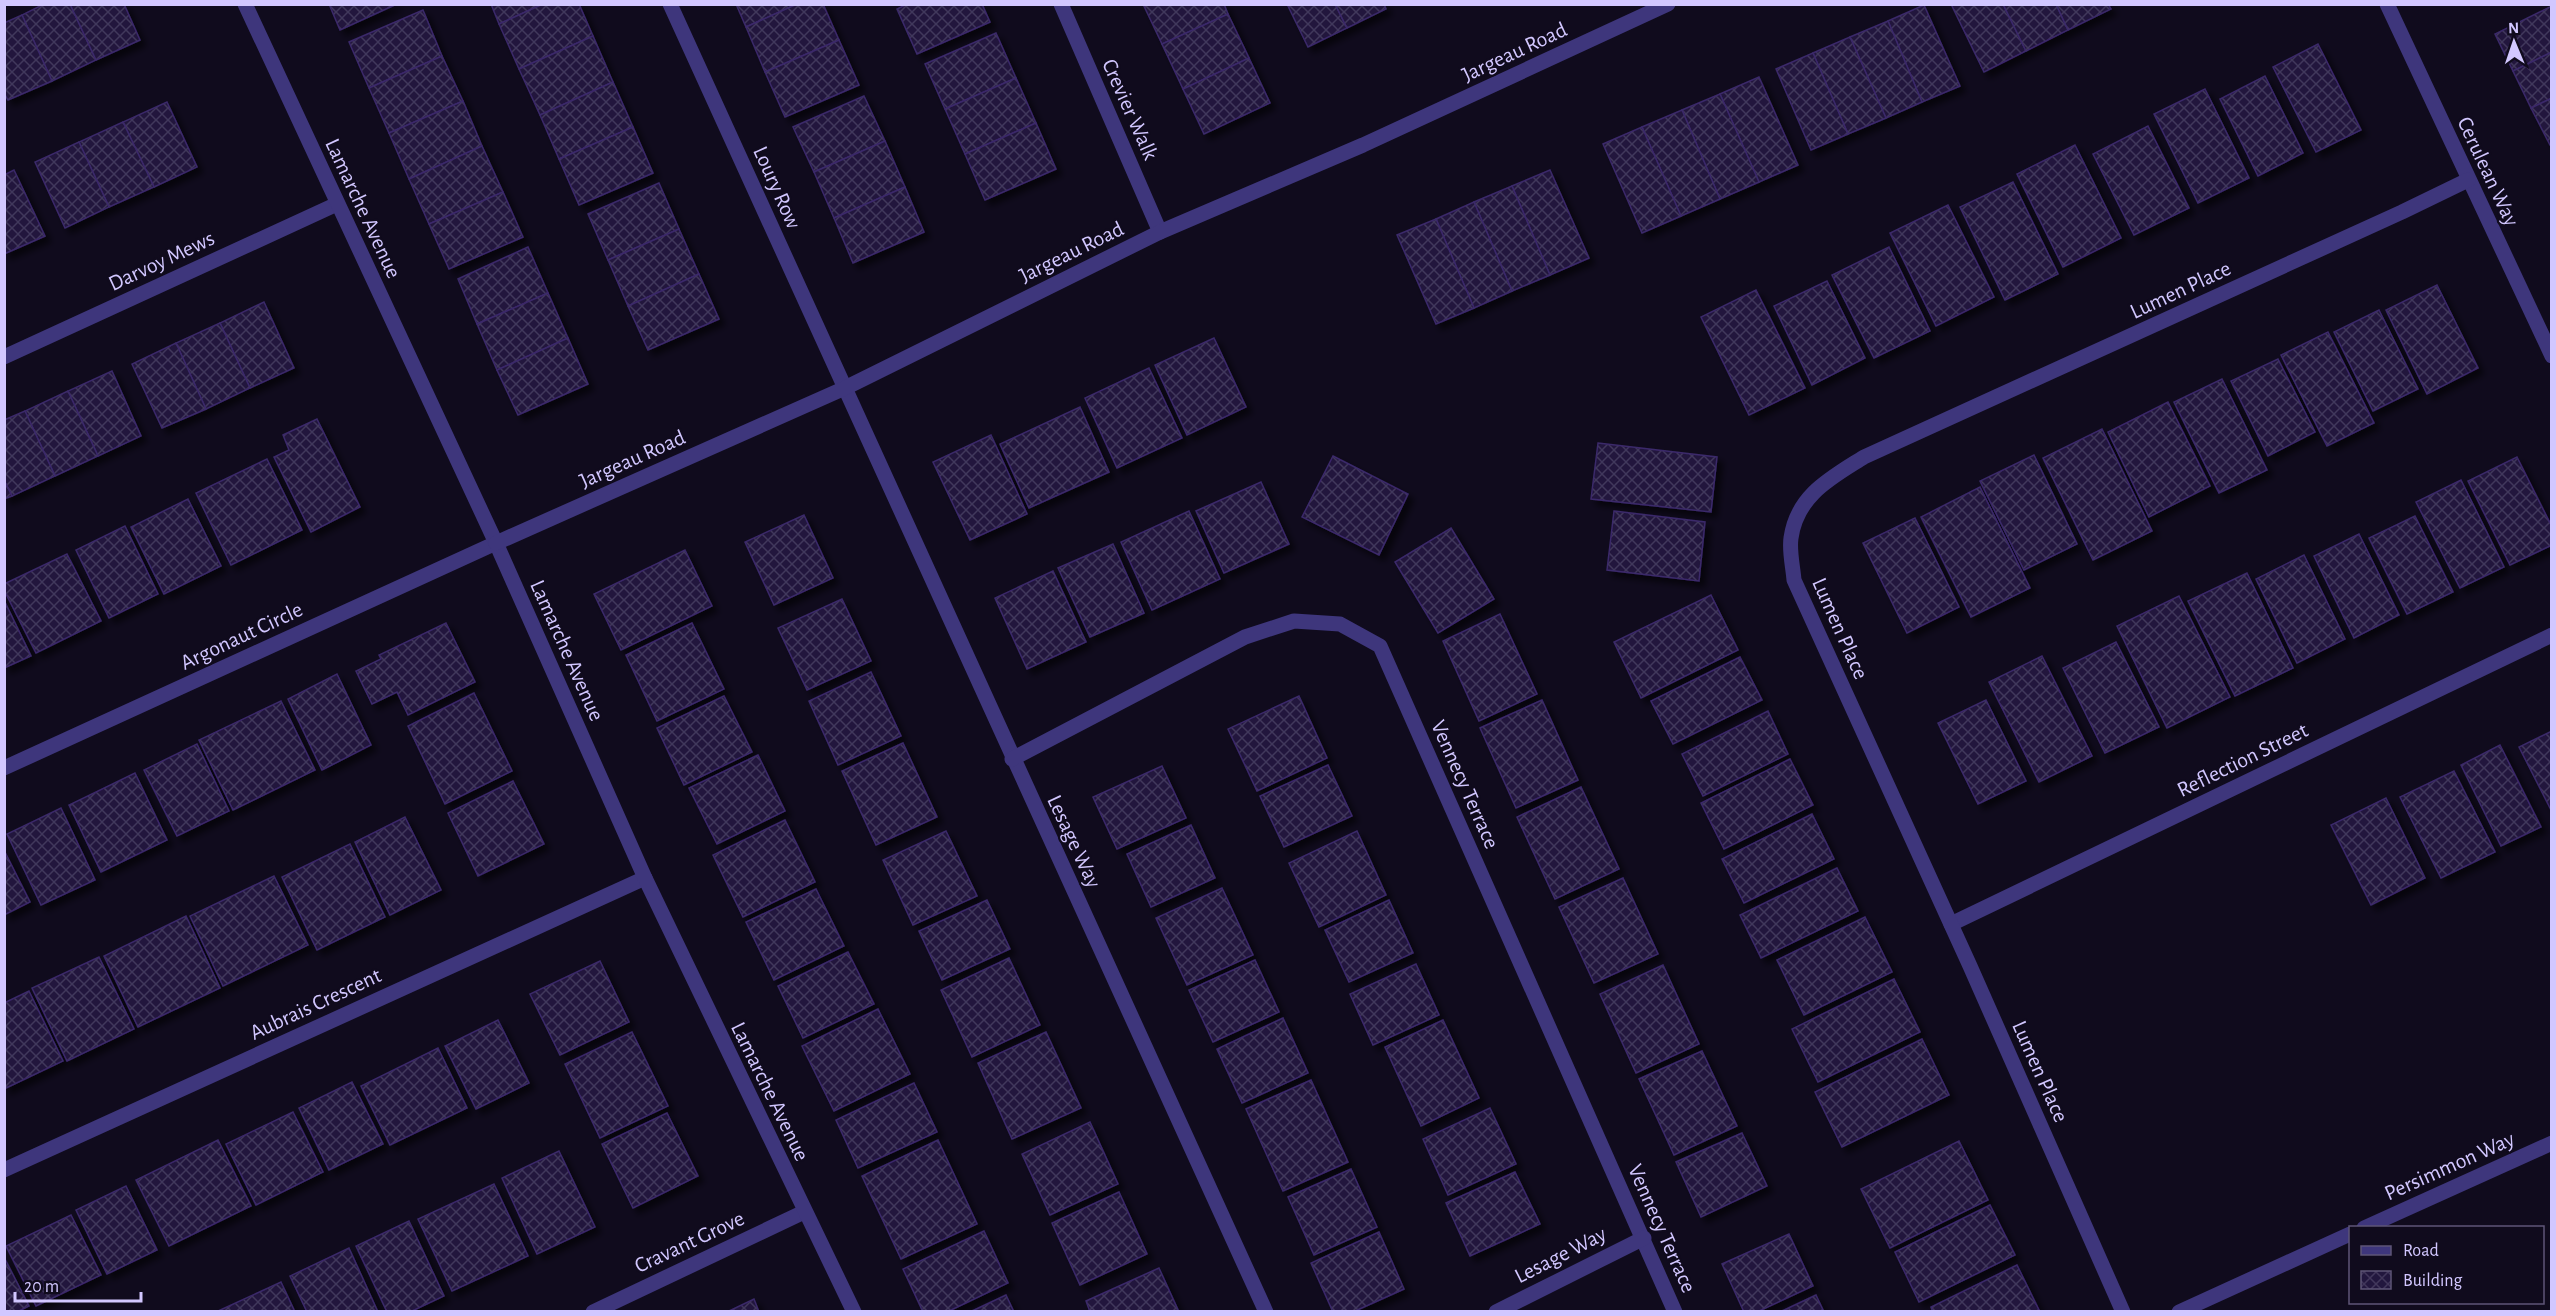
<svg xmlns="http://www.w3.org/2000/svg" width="2556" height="1316" font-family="'Alegreya Sans',sans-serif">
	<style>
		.building { fill: url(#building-cross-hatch); stroke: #3b296a; stroke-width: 1.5; filter: url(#shadow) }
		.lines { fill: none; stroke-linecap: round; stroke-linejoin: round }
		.minor { stroke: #3e367c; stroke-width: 15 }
		.tertiary { stroke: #3e367c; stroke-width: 15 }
		.labels { text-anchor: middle; stroke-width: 4.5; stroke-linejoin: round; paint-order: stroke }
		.street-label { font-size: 22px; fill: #d2c7ff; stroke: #100b1d }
	</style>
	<defs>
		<pattern id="building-cross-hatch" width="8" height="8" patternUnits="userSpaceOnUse" patternTransform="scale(1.5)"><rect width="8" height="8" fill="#22173e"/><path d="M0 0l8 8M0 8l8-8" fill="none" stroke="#41375b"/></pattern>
		<filter id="shadow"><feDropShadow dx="5.5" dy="5.5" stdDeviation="3" flood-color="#0009"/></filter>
	</defs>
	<rect width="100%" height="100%" fill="#100b1d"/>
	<g class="building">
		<polygon points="44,4 70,4 96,60 52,81 22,15"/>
		<polygon points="70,4 124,4 140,40 96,60"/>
		<polygon points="329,4 397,4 340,30"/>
		<polygon points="491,4 543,4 499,24"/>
		<polygon points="543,4 579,4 593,36 519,69 499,24"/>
		<polygon points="736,4 797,4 746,27"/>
		<polygon points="797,4 823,4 839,40 765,72 746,27"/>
		<polygon points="907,4 982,4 990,22 917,54 897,9"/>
		<polygon points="1143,4 1224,4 1228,14 1162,44"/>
		<polygon points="1287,4 1335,4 1347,28 1308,47"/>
		<polygon points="1335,4 1384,4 1386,9 1347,28"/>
		<polygon points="1951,4 2003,4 2026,51 1984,72"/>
		<polygon points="2003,4 2056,4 2068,30 2026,51"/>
		<polygon points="2056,4 2108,4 2111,9 2068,30"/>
		<polygon points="1924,5 1960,86 1922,102 1888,21"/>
		<polygon points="2552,6 2552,52 2513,71 2495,34"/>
		<polygon points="423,10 442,56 369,88 349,42"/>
		<polygon points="1228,14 1249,58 1183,89 1162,44"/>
		<polygon points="22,15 52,81 8,100 4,93 4,23"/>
		<polygon points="1888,21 1922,102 1886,118 1850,37"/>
		<polygon points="996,33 1016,78 945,109 925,64"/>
		<polygon points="593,36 613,82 540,115 519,69"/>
		<polygon points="1850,37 1886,118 1848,134 1813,53"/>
		<polygon points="839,40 859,85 785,117 765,72"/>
		<polygon points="2318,44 2361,130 2316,152 2273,67"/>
		<polygon points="2552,52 2552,98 2531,108 2513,71"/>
		<polygon points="1813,53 1848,134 1811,150 1776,69"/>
		<polygon points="442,56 463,101 389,133 369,88"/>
		<polygon points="1249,58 1270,103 1204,134 1183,89"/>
		<polygon points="2265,76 2303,153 2258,176 2220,99"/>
		<polygon points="1759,77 1798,165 1759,182 1720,94"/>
		<polygon points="1016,78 1036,123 965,154 945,109"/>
		<polygon points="613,82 633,127 559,159 540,115"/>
		<polygon points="2205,89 2249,178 2198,203 2154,114"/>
		<polygon points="1720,94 1759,182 1720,199 1682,110"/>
		<polygon points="864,96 885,141 814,172 793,127"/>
		<polygon points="2552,98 2552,144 2550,145 2531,108"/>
		<polygon points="463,101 482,146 409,179 389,133"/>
		<polygon points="167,102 197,167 154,187 123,122"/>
		<polygon points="1682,110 1720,199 1681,216 1642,127"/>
		<polygon points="123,122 154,187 109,207 79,142"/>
		<polygon points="1036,123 1056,169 985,200 965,154"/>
		<polygon points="2148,126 2189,208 2134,235 2093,154"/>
		<polygon points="633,127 653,173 579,205 559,159"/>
		<polygon points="1642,127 1681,216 1642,233 1603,144"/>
		<polygon points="885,141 905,187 834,218 814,172"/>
		<polygon points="79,142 109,207 65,228 35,162"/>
		<polygon points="2075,145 2121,238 2063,267 2017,174"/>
		<polygon points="482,146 503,192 429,224 409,179"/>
		<polygon points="14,170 45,236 4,254 4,175"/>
		<polygon points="1550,170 1589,258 1550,275 1512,186"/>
		<polygon points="2013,182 2058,274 2005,300 1960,207"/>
		<polygon points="659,183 679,229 608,260 588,214"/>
		<polygon points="1512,186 1550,275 1512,291 1474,202"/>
		<polygon points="905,187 924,232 853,263 834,218"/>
		<polygon points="503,192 523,237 449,269 429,224"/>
		<polygon points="1474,202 1512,291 1474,308 1436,219"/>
		<polygon points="1948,205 1994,297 1936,326 1890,233"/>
		<polygon points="1436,219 1474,308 1436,324 1397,235"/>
		<polygon points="679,229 699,274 628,306 608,260"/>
		<polygon points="528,247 548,293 477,324 458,279"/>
		<polygon points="1889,247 1930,331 1874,358 1832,275"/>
		<polygon points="699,274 719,319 648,350 628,306"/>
		<polygon points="1827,281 1865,358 1812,385 1774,306"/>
		<polygon points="2437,285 2478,368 2427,394 2386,310"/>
		<polygon points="1756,290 1805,388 1749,415 1701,317"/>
		<polygon points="548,293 568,338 497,370 477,324"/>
		<polygon points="264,302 294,368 250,388 220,323"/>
		<polygon points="2379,310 2418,389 2373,411 2334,332"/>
		<polygon points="220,323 250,388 206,409 176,343"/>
		<polygon points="2328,332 2374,423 2327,446 2281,355"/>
		<polygon points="568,338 588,384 518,415 497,370"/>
		<polygon points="1214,338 1246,407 1187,435 1155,365"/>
		<polygon points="176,343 206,409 162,428 132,364"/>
		<polygon points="2278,359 2315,432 2268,456 2231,381"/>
		<polygon points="1149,368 1182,438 1117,468 1085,398"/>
		<polygon points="112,371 141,436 98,456 68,391"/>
		<polygon points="2222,379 2267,470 2219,493 2174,402"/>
		<polygon points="68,391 98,456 55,476 25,411"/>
		<polygon points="2168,402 2210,486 2149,517 2108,432"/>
		<polygon points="1080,407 1109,472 1029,508 1000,444"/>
		<polygon points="25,411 55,476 12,496 4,480 4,420"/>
		<polygon points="317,419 360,507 311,532 274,457 289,450 283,435"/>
		<polygon points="2102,429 2152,531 2093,560 2043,458"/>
		<polygon points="991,435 1027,514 970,540 933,462"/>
		<polygon points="1598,443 1717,457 1711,512 1591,499"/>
		<polygon points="2034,455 2077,544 2024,570 1980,481"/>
		<polygon points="1333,456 1408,494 1379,555 1302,517"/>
		<polygon points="2517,457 2552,527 2552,545 2510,565 2468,481"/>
		<polygon points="267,459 302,530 231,565 196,493"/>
		<polygon points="4,480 12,496 4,499"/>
		<polygon points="2461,480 2504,567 2460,588 2416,502"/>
		<polygon points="1261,482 1289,544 1224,573 1196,511"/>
		<polygon points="1980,487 2030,588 1971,617 1921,517"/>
		<polygon points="188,499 221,566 164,594 131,527"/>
		<polygon points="1189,511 1220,579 1152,610 1121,542"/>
		<polygon points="1614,511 1705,522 1699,581 1607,570"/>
		<polygon points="804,515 833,578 774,605 745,542"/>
		<polygon points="2415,516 2453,592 2407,614 2369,538"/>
		<polygon points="1915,518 1959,607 1907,633 1863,543"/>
		<polygon points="125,526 158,594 109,618 76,550"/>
		<polygon points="1451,528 1494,599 1438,633 1395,562"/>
		<polygon points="2359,534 2399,615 2354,638 2314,556"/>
		<polygon points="1113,544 1144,613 1090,637 1058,568"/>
		<polygon points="685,550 712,606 621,650 594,594"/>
		<polygon points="67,554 101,621 36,653 4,590 4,584"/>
		<polygon points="2304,555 2345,639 2297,663 2256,579"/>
		<polygon points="1053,571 1086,642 1027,669 995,598"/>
		<polygon points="2247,573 2293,668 2235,696 2188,601"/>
		<polygon points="1711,595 1738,650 1641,698 1614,642"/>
		<polygon points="2179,596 2230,697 2167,728 2117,626"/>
		<polygon points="842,599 871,661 807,690 778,628"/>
		<polygon points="4,600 31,656 4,668"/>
		<polygon points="1500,614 1537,694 1479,721 1443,641"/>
		<polygon points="446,623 475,682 408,715 397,692 372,704 356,671 381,659 379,655"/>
		<polygon points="692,623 724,689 657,721 626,655"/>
		<polygon points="2116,642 2159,727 2105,753 2063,668"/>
		<polygon points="2042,656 2092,756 2039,782 1989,682"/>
		<polygon points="1740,657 1762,700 1673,744 1651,701"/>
		<polygon points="871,672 901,736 838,765 809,701"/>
		<polygon points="337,674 371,745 322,770 288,699"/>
		<polygon points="474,693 512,771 445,804 408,726"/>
		<polygon points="724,696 752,752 684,785 657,728"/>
		<polygon points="1299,696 1327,758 1257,791 1228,729"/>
		<polygon points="1542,700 1578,780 1516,808 1480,728"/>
		<polygon points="1986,700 2026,781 1978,804 1938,723"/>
		<polygon points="281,701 315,770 233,810 199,740"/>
		<polygon points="1768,711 1788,754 1703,796 1682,754"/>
		<polygon points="2552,731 2552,812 2519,747"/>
		<polygon points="903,743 937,817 876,845 842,771"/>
		<polygon points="197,744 229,811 177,836 144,770"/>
		<polygon points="2500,745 2541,827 2501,846 2461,765"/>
		<polygon points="758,755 785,811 717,844 689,788"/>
		<polygon points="1790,759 1813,805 1724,849 1701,803"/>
		<polygon points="1328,765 1352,816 1284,847 1260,796"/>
		<polygon points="1162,766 1186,818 1117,849 1093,797"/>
		<polygon points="2454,771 2495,852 2441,878 2400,797"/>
		<polygon points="135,773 167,840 101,872 69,805"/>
		<polygon points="513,781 544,844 478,876 448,813"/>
		<polygon points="1581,787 1619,869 1555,899 1517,817"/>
		<polygon points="2386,798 2425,878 2371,905 2331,825"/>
		<polygon points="61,808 95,880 41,905 7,834"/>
		<polygon points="1812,814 1834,859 1744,903 1722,859"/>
		<polygon points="405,817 441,890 390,915 355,842"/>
		<polygon points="785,820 815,882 743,917 713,855"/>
		<polygon points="1191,825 1215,878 1151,907 1127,854"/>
		<polygon points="946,831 977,896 913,925 883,860"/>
		<polygon points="1357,831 1386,895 1319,927 1289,863"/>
		<polygon points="350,844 385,917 317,950 282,877"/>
		<polygon points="4,850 30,902 4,915"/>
		<polygon points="1837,868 1858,911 1761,958 1740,915"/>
		<polygon points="274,876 308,945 223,986 190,916"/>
		<polygon points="1623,878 1658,954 1594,983 1559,907"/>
		<polygon points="1222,888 1253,955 1187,985 1156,918"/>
		<polygon points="816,889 844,946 774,980 746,922"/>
		<polygon points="987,900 1010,949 942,980 919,931"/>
		<polygon points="1389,900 1413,953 1349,982 1325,930"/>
		<polygon points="186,916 220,988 138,1027 104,956"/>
		<polygon points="1865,917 1892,972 1804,1015 1777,960"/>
		<polygon points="848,952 874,1004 803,1038 778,986"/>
		<polygon points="99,957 134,1029 67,1061 32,988"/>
		<polygon points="1009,958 1040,1025 972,1057 941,990"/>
		<polygon points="1255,960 1279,1012 1213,1042 1189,990"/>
		<polygon points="600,961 629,1022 560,1055 530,994"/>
		<polygon points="1416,964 1439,1015 1373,1045 1350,994"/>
		<polygon points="1663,965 1699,1044 1636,1073 1600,994"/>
		<polygon points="1894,979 1920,1032 1818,1082 1792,1029"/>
		<polygon points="29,991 63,1061 4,1089 4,1003"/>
		<polygon points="878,1009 910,1074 834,1111 802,1046"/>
		<polygon points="1283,1018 1308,1073 1242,1103 1217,1049"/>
		<polygon points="498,1020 529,1083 476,1109 445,1046"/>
		<polygon points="1443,1020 1479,1098 1421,1126 1385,1047"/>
		<polygon points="632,1032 668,1106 600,1138 565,1064"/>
		<polygon points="1046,1032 1081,1108 1012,1139 978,1063"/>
		<polygon points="1922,1039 1949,1095 1842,1147 1815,1092"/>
		<polygon points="438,1048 467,1108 390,1145 361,1086"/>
		<polygon points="1702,1051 1737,1126 1674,1155 1639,1079"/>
		<polygon points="1311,1080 1348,1162 1283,1191 1246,1109"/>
		<polygon points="352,1082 383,1144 329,1170 299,1108"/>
		<polygon points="914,1083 937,1132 858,1168 836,1120"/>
		<polygon points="1490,1108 1516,1164 1448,1195 1423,1139"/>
		<polygon points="293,1112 323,1172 256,1205 226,1144"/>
		<polygon points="667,1113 698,1176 633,1208 602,1144"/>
		<polygon points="1090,1122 1118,1184 1050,1215 1022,1154"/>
		<polygon points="1742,1133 1767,1186 1701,1217 1676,1162"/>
		<polygon points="218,1140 251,1206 169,1246 136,1180"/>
		<polygon points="938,1140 977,1224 901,1259 862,1176"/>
		<polygon points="1959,1141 1988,1200 1890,1248 1861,1189"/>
		<polygon points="559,1151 595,1227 537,1254 502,1178"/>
		<polygon points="1351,1169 1377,1227 1314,1255 1288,1197"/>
		<polygon points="1515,1172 1540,1224 1470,1256 1446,1203"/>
		<polygon points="494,1184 528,1256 452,1291 418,1219"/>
		<polygon points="126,1186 157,1250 107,1274 76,1210"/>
		<polygon points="1119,1192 1147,1254 1080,1285 1052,1223"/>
		<polygon points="1990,1205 2015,1255 1919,1302 1895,1252"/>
		<polygon points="71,1215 101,1275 36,1306 6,1246"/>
		<polygon points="409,1221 444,1296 410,1312 387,1312 356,1246"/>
		<polygon points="984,1231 1008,1283 947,1312 923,1312 903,1269"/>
		<polygon points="1379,1232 1404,1289 1353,1312 1333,1312 1311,1263"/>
		<polygon points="1789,1234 1813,1286 1757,1312 1744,1312 1722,1264"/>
		<polygon points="349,1248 378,1312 307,1312 290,1276"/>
		<polygon points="4,1257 29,1306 17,1312 4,1312"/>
		<polygon points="2017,1265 2040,1312 1933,1312 1931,1307"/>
		<polygon points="1159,1268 1179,1312 1090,1312 1086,1301"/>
		<polygon points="281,1282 295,1312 216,1312"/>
		<polygon points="1006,1295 1014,1312 970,1312"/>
		<polygon points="1816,1295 1824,1312 1780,1312"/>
		<polygon points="754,1299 759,1312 727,1312"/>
	</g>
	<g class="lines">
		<g class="minor">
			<polyline points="670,4 1266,1312"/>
			<polyline points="1061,4 1160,232"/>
			<polyline points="2387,4 2552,356"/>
			<polyline points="4,357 337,204"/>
			<polyline points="1012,759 1245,637 1294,621 1340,624 1380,646 1675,1312"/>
			<polyline points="4,768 496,543"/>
			<polyline points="1951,924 2552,635"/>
			<polyline points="4,1170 645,878"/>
			<polyline points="2364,1228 2552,1143"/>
			<polyline points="593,1312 804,1212"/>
			<polyline points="1496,1312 1644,1238"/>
			<path d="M2123 1312 1970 966 1794 580C1793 567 1789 551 1791 538 1797 495 1831 478 1864 457L2402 212 2468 180"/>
			<polyline points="2179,1312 2350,1234"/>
		</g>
		<g class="tertiary">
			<polyline points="245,4 496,543 645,878 854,1312"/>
			<polyline points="496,543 845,388 1160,232 1363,145 1668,4"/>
		</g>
	</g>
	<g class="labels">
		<g class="street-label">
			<text transform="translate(1514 51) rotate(-25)" y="8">Jargeau Road</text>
			<text transform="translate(1131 109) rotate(66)" y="8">Crevier Walk</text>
			<text transform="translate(2489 171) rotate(65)" y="8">Cerulean Way</text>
			<text transform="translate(778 187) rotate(66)" y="8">Loury Row</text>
			<text transform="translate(364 208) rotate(65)" y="8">Lamarche Avenue</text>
			<text transform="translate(1071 251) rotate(-26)" y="8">Jargeau Road</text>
			<text transform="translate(161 260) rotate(-25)" y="8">Darvoy Mews</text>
			<text transform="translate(2180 289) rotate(-25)" y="8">Lumen Place</text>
			<text transform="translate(632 458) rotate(-24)" y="8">Jargeau Road</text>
			<text transform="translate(1841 628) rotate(66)" y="8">Lumen Place</text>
			<text transform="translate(241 635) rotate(-25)" y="8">Argonaut Circle</text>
			<text transform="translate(568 650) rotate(66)" y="8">Lamarche Avenue</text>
			<text transform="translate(2242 759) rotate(-26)" y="8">Reflection Street</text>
			<text transform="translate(1466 784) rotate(66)" y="8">Vennecy Terrace</text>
			<text transform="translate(1075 841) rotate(65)" y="8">Lesage Way</text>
			<text transform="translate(315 1003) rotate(-25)" y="8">Aubrais Crescent</text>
			<text transform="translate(2041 1071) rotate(66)" y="8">Lumen Place</text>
			<text transform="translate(771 1091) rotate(64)" y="8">Lamarche Avenue</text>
			<text transform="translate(2449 1165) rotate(-24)" y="8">Persimmon Way</text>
			<text transform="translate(1663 1228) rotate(66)" y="8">Vennecy Terrace</text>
			<text transform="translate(689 1241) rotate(-25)" y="8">Cravant Grove</text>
			<text transform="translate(1560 1254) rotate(-27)" y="8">Lesage Way</text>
		</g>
	</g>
	<rect width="2556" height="1316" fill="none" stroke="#d2c7ff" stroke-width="12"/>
	<rect x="2349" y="1226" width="195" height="78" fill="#100b1d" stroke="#5e5677" stroke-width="1.5"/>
	<rect x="2361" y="1246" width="30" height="9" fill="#3e367c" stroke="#5e5677" stroke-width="1.5"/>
	<text x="2403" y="1256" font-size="18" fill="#d2c7ff">Road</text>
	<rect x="2361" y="1271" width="30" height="18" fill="url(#building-cross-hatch)" stroke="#5e5677" stroke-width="1.5"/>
	<text x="2403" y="1286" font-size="18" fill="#d2c7ff">Building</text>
	<g transform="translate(2514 42) rotate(358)" stroke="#100b1d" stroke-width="4.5" paint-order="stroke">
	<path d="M0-4.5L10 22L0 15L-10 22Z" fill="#d2c7ff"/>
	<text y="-9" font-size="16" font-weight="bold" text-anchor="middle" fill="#d2c7ff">N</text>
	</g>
	<path d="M15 1292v9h126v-9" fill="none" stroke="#d2c7ff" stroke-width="3"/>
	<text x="24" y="1292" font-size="18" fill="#d2c7ff" stroke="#100b1d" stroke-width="4.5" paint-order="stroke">20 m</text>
</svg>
